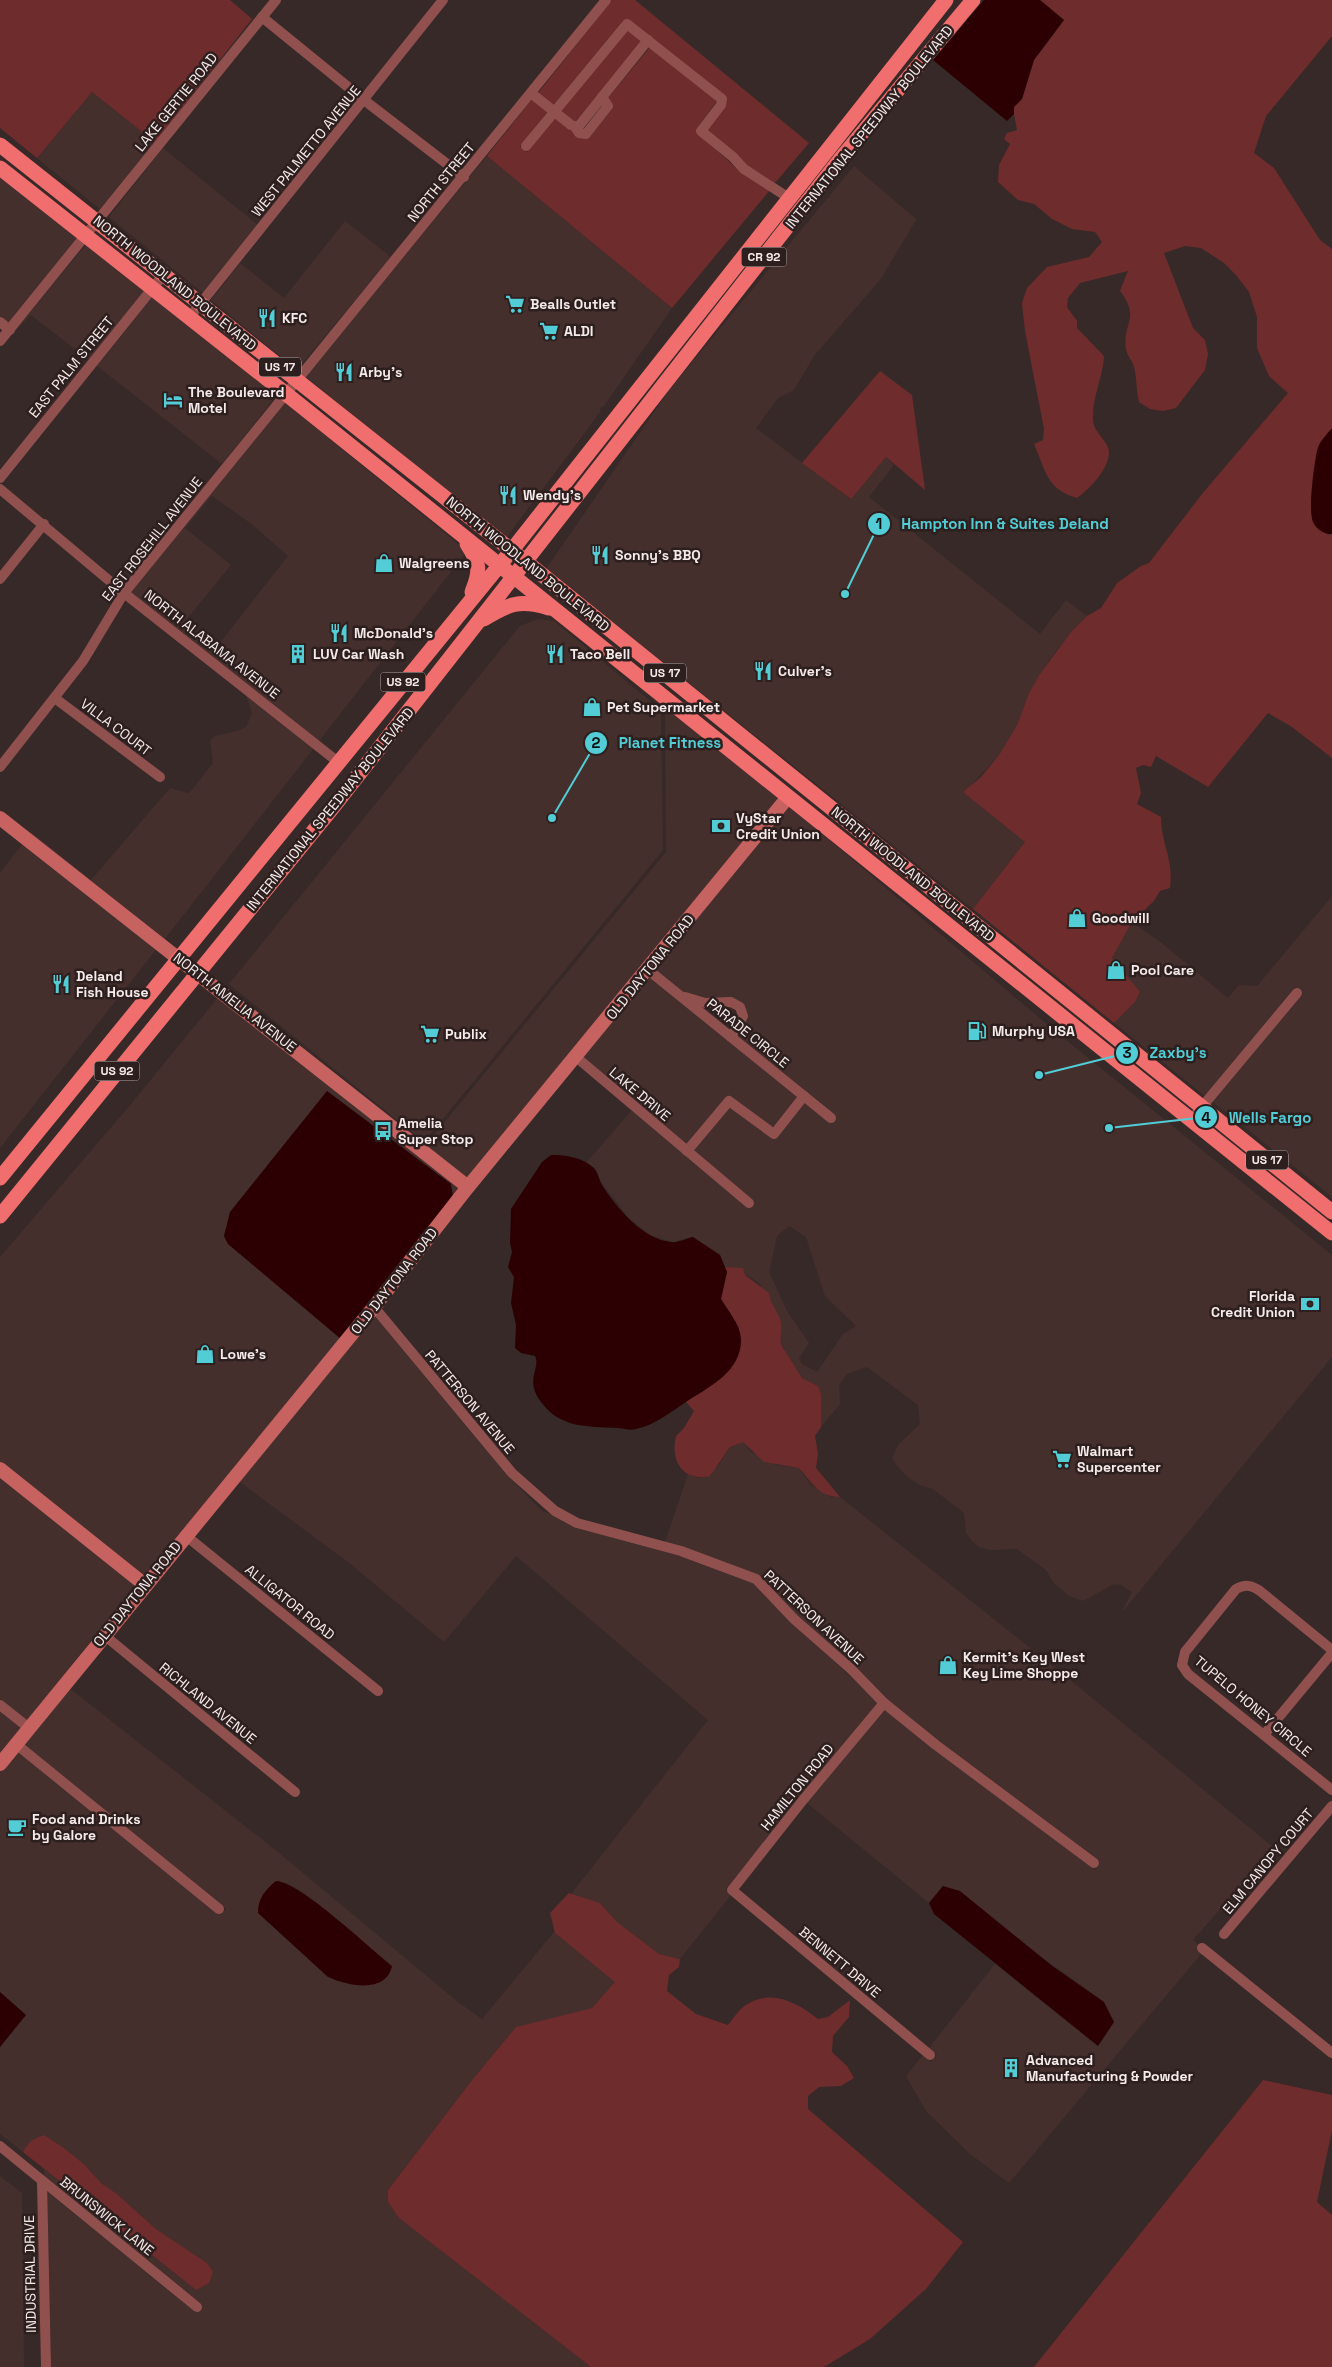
<svg xmlns="http://www.w3.org/2000/svg" width="1332" height="2367" font-family="'Space Grotesk',sans-serif">
	<style>
		.built { fill: #442f2d; fill-rule: evenodd }
		.green { fill: #6f2c2c }
		.water { fill: #2c0002 }
		.lines { fill: none; stroke-linecap: round; stroke-linejoin: round }
		.street { stroke: #90514e; stroke-width: 10 }
		.secondary { stroke: #c66260; stroke-width: 14 }
		.primary { stroke: #f06e6d; stroke-width: 15 }
		.labels { text-anchor: middle; stroke-width: 5; stroke-linejoin: round; paint-order: stroke }
		.shield { fill: #2d1f1e; stroke: #b9aead; stroke-width: 1 }
		.shield-label { font-size: 12px; font-weight: bold; fill: #f5ebea }
		.street-label { font-size: 14px; fill: #f5ebea; stroke: #2d1f1e }
		.poi-label { font-size: 14px; font-weight: bold; fill: #f5ebea; stroke: #2d1f1e; text-anchor: start }
		.leader { fill: none; stroke: #52ccd5; stroke-width: 2 }
		.callout-dot { fill: #52ccd5; stroke: #2d1f1e; stroke-width: 2 }
		.mark-label { font-size: 15px; text-anchor: middle; font-weight: bold; fill: #111 }
		.callout-label { font-size: 15px; text-anchor: middle; font-weight: bold; fill: #52ccd5; stroke: #2d1f1e; stroke-width: 5; stroke-linejoin: round; paint-order: stroke }
	</style>
	<rect width="100%" height="100%" fill="#372928"/>
	<g class="built">
		<polygon points="92,92 155,142 101,210 37,158"/>
		<polygon points="163,148 258,225 203,293 109,217"/>
		<polygon points="487,156 672,308 604,406 600,408 601,410 587,430 506,538 305,376"/>
		<polygon points="854,166 916,219 919,215 880,280 814,356 794,390 778,398 756,428 850,499 886,457 894,465 869,497 1040,634 1066,600 1087,616 1071,632 1048,662 1029,693 1017,725 999,755 973,783 1025,842 973,909 546,569 670,389"/>
		<polygon points="0,174 80,237 9,323 0,316"/>
		<polygon points="345,221 391,257 297,370 211,300 240,263 284,298"/>
		<polygon points="87,243 145,290 89,360 31,315 12,334"/>
		<polygon points="153,296 276,396 222,464 97,366"/>
		<path d="M284 402 467 551 319 741 131 592ZM212 496 253 525 288 556 215 649 183 624 231 565 185 528Z"/>
		<polygon points="538,619 554,621 661,710 663,850 424,1142 229,984 520,626"/>
		<polygon points="644,691 780,799 467,1181 425,1146 666,852 665,710"/>
		<polygon points="245,692 314,748 164,940 29,835 31,832 91,880 170,788 187,793 190,792 213,763 210,741 215,736 237,731 246,727 252,713"/>
		<path d="M788 805 1055 1031 1332 1255V1357L1124 1610 1123 1609 1132 1592 1121 1585 1114 1584 1083 1601 1069 1596 1053 1582 1046 1570 1017 1549 990 1550 979 1547 972 1541 966 1533 964 1513 933 1489 922 1486 910 1479 897 1466 892 1458 898 1445 920 1424 918 1405 867 1367 847 1374 839 1385 840 1404 821 1427V1395L818 1386 802 1378 795 1369 780 1341 781 1321 759 1283 745 1274 743 1269 725 1267 720 1255 693 1237 672 1242 650 1235 628 1217 602 1183 595 1169 586 1163 632 1110 750 1209 755 1202 694 1151 730 1107 778 1137 805 1103 832 1124 837 1118 737 1036 748 1015 742 1003 705 999 682 992 654 969ZM789 1226 806 1237 825 1296 856 1326 843 1334 817 1372 802 1364 799 1358 809 1343 787 1311 769 1272 777 1236Z"/>
		<polygon points="24,842 158,947 0,1148 0,873"/>
		<polygon points="1332,896 1332,1197 1213,1102 1303,993 1295,987 1205,1096 1114,1023 1135,1002 1140,993 1112,958 1132,922 1163,944 1228,998 1239,985 1257,986"/>
		<polygon points="649,976 798,1096 772,1127 732,1098 686,1145 582,1057"/>
		<polygon points="220,995 461,1187 453,1197 327,1091 230,1212 224,1236 228,1244 341,1339 143,1578 0,1464 0,1257 131,1104"/>
		<polygon points="374,1314 508,1476 542,1511 680,1555 753,1583 878,1703 799,1797 726,1890 731,1895 680,1959 659,1954 616,1921 600,1903 571,1894 708,1720 516,1556 444,1642 348,1562 237,1480"/>
		<polygon points="743,1442 750,1451 776,1465 799,1468 811,1485 831,1497 840,1497 1068,1678 1274,1848 1193,1940 1199,1945 1196,1949 1202,1953 1009,2183 970,2154 926,2111 906,2076 923,2055 931,2062 937,2055 929,2048 995,1964 1098,2046 1114,2022 1104,2002 943,1886 929,1903 807,1803 885,1709 1095,1870 1100,1863 939,1742 887,1700 797,1616 759,1576 665,1542 688,1474 699,1478 718,1466 730,1447"/>
		<polygon points="0,1475 136,1583 28,1721 0,1699"/>
		<path d="M68 1687 273 1848 458 2002 482 2019 554 1932 616 1982 592 2008 516 2027 472 2080 388 2190V2202L399 2218 591 2367H51L47 2191 123 2253 46 2180 44 2177V2169L196 2290 207 2263 156 2229 117 2194 101 2183 85 2165 64 2148 44 2135 27 2145 23 2152 0 2134V2047L26 2015 0 1992V1771L17 1750 220 1915 226 1909 22 1743ZM285 1882 302 1892 392 1966 328 1977 259 1913Z"/>
		<polygon points="0,1711 22,1728 0,1755"/>
		<polygon points="0,2176 22,2193 24,2367 0,2367"/>
	</g>
	<g class="green">
		<polygon points="0,0 230,0 252,19 155,142 92,92 37,158 0,128"/>
		<polygon points="612,0 635,0 809,143 775,183 747,166 707,130 724,109 727,100 624,20 553,105 538,93"/>
		<path d="M1040 0H1332V36L1266 116 1254 153 1274 168 1320 240 1332 249V428L1311 511 1313 518 1328 535 1332 534V758L1292 727 1268 713 1208 787 1156 756 1151 767 1143 765 1136 768 1141 793 1137 804 1161 817C1161 844 1174 859 1170 888L1160 891 1154 901 1132 922 1112 958 1140 992 1135 1002 1114 1023 973 909 1025 842 963 792 981 777 999 755 1017 725 1029 693 1040 674 1071 632 1087 616 1101 608 1117 583 1141 566 1149 563 1202 494 1288 393 1269 376 1257 348V317L1249 292 1236 275 1224 263 1201 248 1185 246 1164 253 1193 328 1205 340 1208 354 1205 370 1176 408 1163 411 1150 409 1139 402C1136 390 1137 379 1134 367 1133 361 1127 356 1126 349 1122 323 1141 318 1120 291L1128 271 1080 283 1068 298 1067 307 1077 321V328L1104 356C1103 378 1092 397 1093 420 1093 430 1104 438 1108 447 1114 464 1090 489 1077 498 1046 489 1046 471 1034 444L1043 440 1044 429 1025 331 1022 303 1027 288 1047 267 1089 257 1102 242 1095 232 1072 229 1052 219 1034 204 1018 200 998 182 999 165 1010 144 1004 139 1007 133 1017 130 1013 108 1022 99 1034 60 1064 20Z"/>
		<polygon points="628,30 642,41 575,122 561,111"/>
		<polygon points="650,47 717,101 697,128 698,134 742,173 770,190 672,308 487,156 532,99 547,112 520,146 527,152 555,118 586,139 590,137 612,109 612,104 608,98"/>
		<polygon points="880,371 912,395 925,490 886,457 851,499 802,463"/>
		<path d="M725 1267 743 1268 745 1275 769 1293C770 1305 779 1312 781 1322 782 1331 779 1339 782 1346L802 1378 818 1386 821 1394V1427L815 1436 818 1454 816 1468 840 1497C818 1497 812 1482 799 1468L764 1462 743 1442 730 1447 710 1476C683 1482 670 1461 676 1436L684 1428 694 1411 686 1402 739 1328 721 1299 727 1272Z"/>
		<path d="M569 1893 600 1903 616 1921 659 1954 680 1959 679 1967 669 1975 667 1991 696 2014 728 2025C733 2019 739 2009 746 2005 771 1988 798 2003 818 2019L828 2017 850 2000 849 2017 833 2036 832 2052 847 2066 854 2078 841 2086 819 2087 808 2096V2109L963 2242 926 2289 870 2339 824 2367H591L399 2218 388 2202V2190L472 2080 516 2027 592 2008 615 1982 555 1933 550 1913Z"/>
		<polygon points="1263,2080 1332,2095 1332,2130 1317,2202 1332,2215 1332,2367 1034,2367"/>
		<path d="M44 2135 64 2148 85 2165 101 2183 117 2194 156 2229 207 2263 213 2272 209 2283 196 2290 23 2152C28 2142 33 2139 44 2135Z"/>
	</g>
	<g class="water">
		<polygon points="984,0 1040,0 1064,20 1034,60 1022,99 1014,107 1014,114 1007,121 933,60"/>
		<path d="M1332 428V534C1325 535 1316 529 1313 522 1308 510 1314 465 1317 451 1319 442 1326 435 1332 428Z"/>
		<polygon points="327,1091 451,1184 453,1197 341,1339 228,1244 224,1236 230,1212"/>
		<path d="M551 1155C567 1155 581 1157 594 1168 598 1172 599 1180 602 1185 617 1208 642 1239 671 1242 678 1243 687 1238 693 1237L720 1255 727 1272 721 1299C728 1311 741 1325 741 1340 741 1371 711 1386 689 1400 673 1410 656 1425 636 1429 630 1431 623 1428 617 1428 588 1426 561 1429 541 1402 524 1379 541 1369 535 1356L521 1353 515 1348 516 1325 511 1303 514 1277 508 1267 512 1252 510 1243 511 1209 542 1162Z"/>
		<path d="M276 1881C302 1883 368 1947 392 1966 386 1994 348 1986 328 1977L258 1913C258 1898 265 1890 276 1881Z"/>
		<polygon points="943,1886 960,1891 1051,1965 1104,2002 1114,2022 1098,2046 934,1914 929,1903"/>
		<polygon points="0,1992 26,2015 0,2047"/>
	</g>
	<g class="lines">
		<g class="street">
			<polyline points="262,17 364,100 464,177"/>
			<polyline points="531,93 571,125 578,127 648,40"/>
			<polyline points="575,127 579,133 586,134 608,106 602,97"/>
			<polyline points="526,146 627,24 722,99 721,105 701,131 733,157 744,169 789,198"/>
			<polyline points="189,318 443,0"/>
			<polyline points="0,322 10,330"/>
			<polyline points="0,341 276,0"/>
			<polyline points="0,478 164,274"/>
			<polyline points="0,489 124,593 338,762"/>
			<polyline points="0,579 44,524"/>
			<polyline points="56,699 160,777"/>
			<polyline points="0,767 83,661 124,593 606,0"/>
			<polyline points="647,969 831,1118"/>
			<polyline points="685,997 705,1003 731,1002 740,1007 743,1016 731,1037"/>
			<polyline points="576,1057 749,1203"/>
			<polyline points="1191,1120 1297,993"/>
			<polyline points="687,1151 729,1101 774,1134 804,1096"/>
			<polyline points="374,1307 512,1473 555,1511 577,1523 681,1551 756,1579 794,1619 851,1669 884,1703 936,1745 1094,1863"/>
			<polyline points="185,1535 378,1691"/>
			<polyline points="104,1635 295,1792"/>
			<path d="M1332 1650 1260 1591C1251 1585 1245 1584 1236 1589L1185 1652 1182 1665 1188 1674 1332 1790"/>
			<polyline points="884,1703 803,1800 732,1890 930,2055"/>
			<polyline points="0,1705 29,1728"/>
			<polyline points="1264,1735 1332,1653"/>
			<polyline points="16,1744 219,1909"/>
			<polyline points="1224,1934 1332,1806"/>
			<polyline points="1202,1948 1332,2053"/>
			<polyline points="0,2146 197,2307"/>
			<polyline points="42,2181 46,2367"/>
		</g>
		<g class="secondary">
			<polyline points="0,818 468,1187"/>
			<polyline points="0,1469 145,1585"/>
			<polyline points="0,1764 374,1307 468,1187 788,797"/>
		</g>
		<g class="primary">
			<polyline points="0,145 525,561 1332,1212"/>
			<polyline points="0,168 285,393 1332,1233"/>
			<path d="M467 544C480 564 481 570 472 592"/>
			<path d="M484 619C508 604 520 599 549 608"/>
			<polyline points="0,1178 512,550 946,0"/>
			<polyline points="0,1216 334,806 841,158 973,0"/>
		</g>
	</g>
	<defs>
		<g id="supermarket-bare" transform="scale(1.5)"><path d="M-6-5.5h2.5l.6 2H6L4.5 2H-2.5L-4.4-4H-6ZM-1.5 3.2a1.3 1.3 0 1 0 .1 0ZM3 3.2a1.3 1.3 0 1 0 .1 0Z" fill="#52ccd5" stroke="#2d1f1e" stroke-width="2.5" paint-order="stroke"/></g>
		<g id="restaurant-bare" transform="scale(1.5)"><path d="M-5-6h1v4h1v-4h1v4h1v-4h1v5L-1.5 .5V6h-2V.5L-5-1ZM5-6V6H3V1.5H1.5Q1.5-4 5-6Z" fill="#52ccd5" stroke="#2d1f1e" stroke-width="2.5" paint-order="stroke"/></g>
		<g id="hotel-bare" transform="scale(1.5)"><path d="M-6-4.5h1.5V1H6V5H4.5V3h-9V5H-6ZM-4 0a1.8 1.8 0 1 1 3.6 0ZM.5 0V-2.5h3Q6-2.5 6 0Z" fill="#52ccd5" stroke="#2d1f1e" stroke-width="2.5" paint-order="stroke"/></g>
		<g id="shop-bare" transform="scale(1.5)"><path d="M-5-2.5h2.3a2.7 3.5 0 0 1 5.4 0H5L5.5 6h-11ZM-1.5-2.5h3a1.5 2.3 0 0 0-3 0Z" fill="#52ccd5" stroke="#2d1f1e" stroke-width="2.5" paint-order="stroke"/></g>
		<g id="building-bare" transform="scale(1.5)"><path d="M-4-6H4V6H1V3H-1V6H-4ZM-2.5-4.3h1.7v1.8h-1.7ZM.8-4.3h1.7v1.8H.8ZM-2.5-1h1.7V.8h-1.7ZM.8-1h1.7V.8H.8Z" fill="#52ccd5" stroke="#2d1f1e" stroke-width="2.5" paint-order="stroke"/></g>
		<g id="bank-bare" transform="scale(1.5)"><path d="M-6-4H6V4H-6ZM0-2.3a2.3 2.3 0 1 0 0 4.6a2.3 2.3 0 1 0 0-4.6Z" fill="#52ccd5" stroke="#2d1f1e" stroke-width="2.5" paint-order="stroke"/></g>
		<g id="fuel-bare" transform="scale(1.5)"><path d="M-5.5-6h7V0h2V4h1.3V-2.5L3-4.5l.8-.8L6-3V5H2.5V1h-1V6h-7ZM-4.2-4.7v3.2H.2V-4.7Z" fill="#52ccd5" stroke="#2d1f1e" stroke-width="2.5" paint-order="stroke"/></g>
		<g id="bus-bare" transform="scale(1.5)"><path d="M-5-6H5V4H4V6H2V4H-2V6H-4V4H-5ZM-3.5-4V0h7V-4ZM-3.5 1.2v1.5H-2V1.2ZM2 1.2v1.5H3.5V1.2Z" fill="#52ccd5" stroke="#2d1f1e" stroke-width="2.5" paint-order="stroke"/></g>
		<g id="cafe-bare" transform="scale(1.5)"><path d="M-5.5-4.5H6V0H3Q3 3.5 0 3.5H-2.5Q-5.5 3.5-5.5 0ZM3-3.2v2h1.7v-2ZM-6 4.5H4V6H-6Z" fill="#52ccd5" stroke="#2d1f1e" stroke-width="2.5" paint-order="stroke"/></g>
	</defs>
	<g fill-rule="evenodd">
		<use href="#supermarket-bare" x="515" y="304"/>
		<use href="#restaurant-bare" x="267" y="318"/>
		<use href="#supermarket-bare" x="549" y="331"/>
		<use href="#restaurant-bare" x="344" y="372"/>
		<use href="#hotel-bare" x="173" y="400"/>
		<use href="#restaurant-bare" x="508" y="495"/>
		<use href="#restaurant-bare" x="600" y="555"/>
		<use href="#shop-bare" x="384" y="563"/>
		<use href="#restaurant-bare" x="339" y="633"/>
		<use href="#building-bare" x="298" y="654"/>
		<use href="#restaurant-bare" x="555" y="654"/>
		<use href="#restaurant-bare" x="763" y="671"/>
		<use href="#shop-bare" x="592" y="707"/>
		<use href="#bank-bare" x="721" y="826"/>
		<use href="#shop-bare" x="1077" y="918"/>
		<use href="#shop-bare" x="1116" y="970"/>
		<use href="#restaurant-bare" x="61" y="984"/>
		<use href="#fuel-bare" x="977" y="1031"/>
		<use href="#supermarket-bare" x="430" y="1034"/>
		<use href="#bus-bare" x="383" y="1131"/>
		<use href="#bank-bare" x="1310" y="1304"/>
		<use href="#shop-bare" x="205" y="1354"/>
		<use href="#supermarket-bare" x="1062" y="1459"/>
		<use href="#shop-bare" x="948" y="1665"/>
		<use href="#cafe-bare" x="17" y="1827"/>
		<use href="#building-bare" x="1011" y="2068"/>
	</g>
	<g class="labels">
		<g class="shield">
			<rect x="741.5" y="247.5" width="45" height="19" rx="4"/>
			<rect x="259" y="357.5" width="42" height="19" rx="4"/>
			<rect x="644" y="663.5" width="42" height="19" rx="4"/>
			<rect x="380.5" y="672.5" width="45" height="19" rx="4"/>
			<rect x="94.5" y="1061.5" width="45" height="19" rx="4"/>
			<rect x="1246" y="1150.5" width="42" height="19" rx="4"/>
		</g>
		<g class="shield-label">
			<text x="764" y="261">CR 92</text>
			<text x="280" y="371">US 17</text>
			<text x="665" y="677">US 17</text>
			<text x="403" y="686">US 92</text>
			<text x="117" y="1075">US 92</text>
			<text x="1267" y="1164">US 17</text>
		</g>
		<g class="street-label">
			<text transform="translate(176 102) rotate(-51)" y="5">LAKE GERTIE ROAD</text>
			<text transform="translate(869 127) rotate(-51)" y="5">INTERNATIONAL SPEEDWAY BOULEVARD</text>
			<text transform="translate(306 151) rotate(-51)" y="5">WEST PALMETTO AVENUE</text>
			<text transform="translate(441 182) rotate(-51)" y="5">NORTH STREET</text>
			<text transform="translate(175 283) rotate(39)" y="5">NORTH WOODLAND BOULEVARD</text>
			<text transform="translate(71 367) rotate(-51)" y="5">EAST PALM STREET</text>
			<text transform="translate(152 539) rotate(-52)" y="5">EAST ROSEHILL AVENUE</text>
			<text transform="translate(528 564) rotate(39)" y="5">NORTH WOODLAND BOULEVARD</text>
			<text transform="translate(212 644) rotate(38)" y="5">NORTH ALABAMA AVENUE</text>
			<text transform="translate(116 727) rotate(37)" y="5">VILLA COURT</text>
			<text transform="translate(330 809) rotate(-51)" y="5">INTERNATIONAL SPEEDWAY BOULEVARD</text>
			<text transform="translate(913 874) rotate(39)" y="5">NORTH WOODLAND BOULEVARD</text>
			<text transform="translate(650 967) rotate(-51)" y="5">OLD DAYTONA ROAD</text>
			<text transform="translate(235 1002) rotate(38)" y="5">NORTH AMELIA AVENUE</text>
			<text transform="translate(748 1033) rotate(39)" y="5">PARADE CIRCLE</text>
			<text transform="translate(640 1094) rotate(40)" y="5">LAKE DRIVE</text>
			<text transform="translate(394 1281) rotate(-52)" y="5">OLD DAYTONA ROAD</text>
			<text transform="translate(470 1402) rotate(50)" y="5">PATTERSON AVENUE</text>
			<text transform="translate(137 1594) rotate(-51)" y="5">OLD DAYTONA ROAD</text>
			<text transform="translate(290 1602) rotate(39)" y="5">ALLIGATOR ROAD</text>
			<text transform="translate(814 1617) rotate(43)" y="5">PATTERSON AVENUE</text>
			<text transform="translate(208 1703) rotate(39)" y="5">RICHLAND AVENUE</text>
			<text transform="translate(1253 1706) rotate(40)" y="5">TUPELO HONEY CIRCLE</text>
			<text transform="translate(797 1787) rotate(-51)" y="5">HAMILTON ROAD</text>
			<text transform="translate(1268 1861) rotate(-50)" y="5">ELM CANOPY COURT</text>
			<text transform="translate(840 1962) rotate(40)" y="5">BENNETT DRIVE</text>
			<text transform="translate(107 2216) rotate(39)" y="5">BRUNSWICK LANE</text>
			<text transform="translate(30 2274) rotate(-91)" y="5">INDUSTRIAL DRIVE</text>
		</g>
		<g class="poi-label">
			<text x="530" y="309">Bealls Outlet</text>
			<text x="282" y="323">KFC</text>
			<text x="564" y="336">ALDI</text>
			<text x="359" y="377">Arby's</text>
			<text x="188" y="397">The Boulevard<tspan x="188" dy="16">Motel</tspan></text>
			<text x="523" y="500">Wendy's</text>
			<text x="615" y="560">Sonny's BBQ</text>
			<text x="399" y="568">Walgreens</text>
			<text x="354" y="638">McDonald's</text>
			<text x="313" y="659">LUV Car Wash</text>
			<text x="570" y="659">Taco Bell</text>
			<text x="778" y="676">Culver's</text>
			<text x="607" y="712">Pet Supermarket</text>
			<text x="736" y="823">VyStar<tspan x="736" dy="16">Credit Union</tspan></text>
			<text x="1092" y="923">Goodwill</text>
			<text x="1131" y="975">Pool Care</text>
			<text x="76" y="981">Deland<tspan x="76" dy="16">Fish House</tspan></text>
			<text x="992" y="1036">Murphy USA</text>
			<text x="445" y="1039">Publix</text>
			<text x="398" y="1128">Amelia<tspan x="398" dy="16">Super Stop</tspan></text>
			<text x="1295" y="1301" text-anchor="end">Florida<tspan x="1295" dy="16">Credit Union</tspan></text>
			<text x="220" y="1359">Lowe's</text>
			<text x="1077" y="1456">Walmart<tspan x="1077" dy="16">Supercenter</tspan></text>
			<text x="963" y="1662">Kermit's Key West<tspan x="963" dy="16">Key Lime Shoppe</tspan></text>
			<text x="32" y="1824">Food and Drinks<tspan x="32" dy="16">by Galore</tspan></text>
			<text x="1026" y="2065">Advanced<tspan x="1026" dy="16">Manufacturing &amp; Powder</tspan></text>
		</g>
	</g>
	<path class="leader" d="M845 594L879 524M552 818L596 743M1039 1075L1127 1053M1109 1128L1206 1117"/>
	<g class="callout-dot">
		<circle cx="845" cy="594" r="5"/>
		<circle cx="552" cy="818" r="5"/>
		<circle cx="1039" cy="1075" r="5"/>
		<circle cx="1109" cy="1128" r="5"/>
		<circle cx="879" cy="524" r="12"/>
		<circle cx="596" cy="743" r="12"/>
		<circle cx="1127" cy="1053" r="12"/>
		<circle cx="1206" cy="1117" r="12"/>
	</g>
	<g class="mark-label">
		<text x="879" y="529">1</text>
		<text x="596" y="748">2</text>
		<text x="1127" y="1058">3</text>
		<text x="1206" y="1123">4</text>
	</g>
	<g class="callout-label">
		<text x="1005" y="529">Hampton Inn &amp; Suites Deland</text>
		<text x="670" y="748">Planet Fitness</text>
		<text x="1178" y="1058">Zaxby's</text>
		<text x="1270" y="1123">Wells Fargo</text>
	</g>
</svg>
